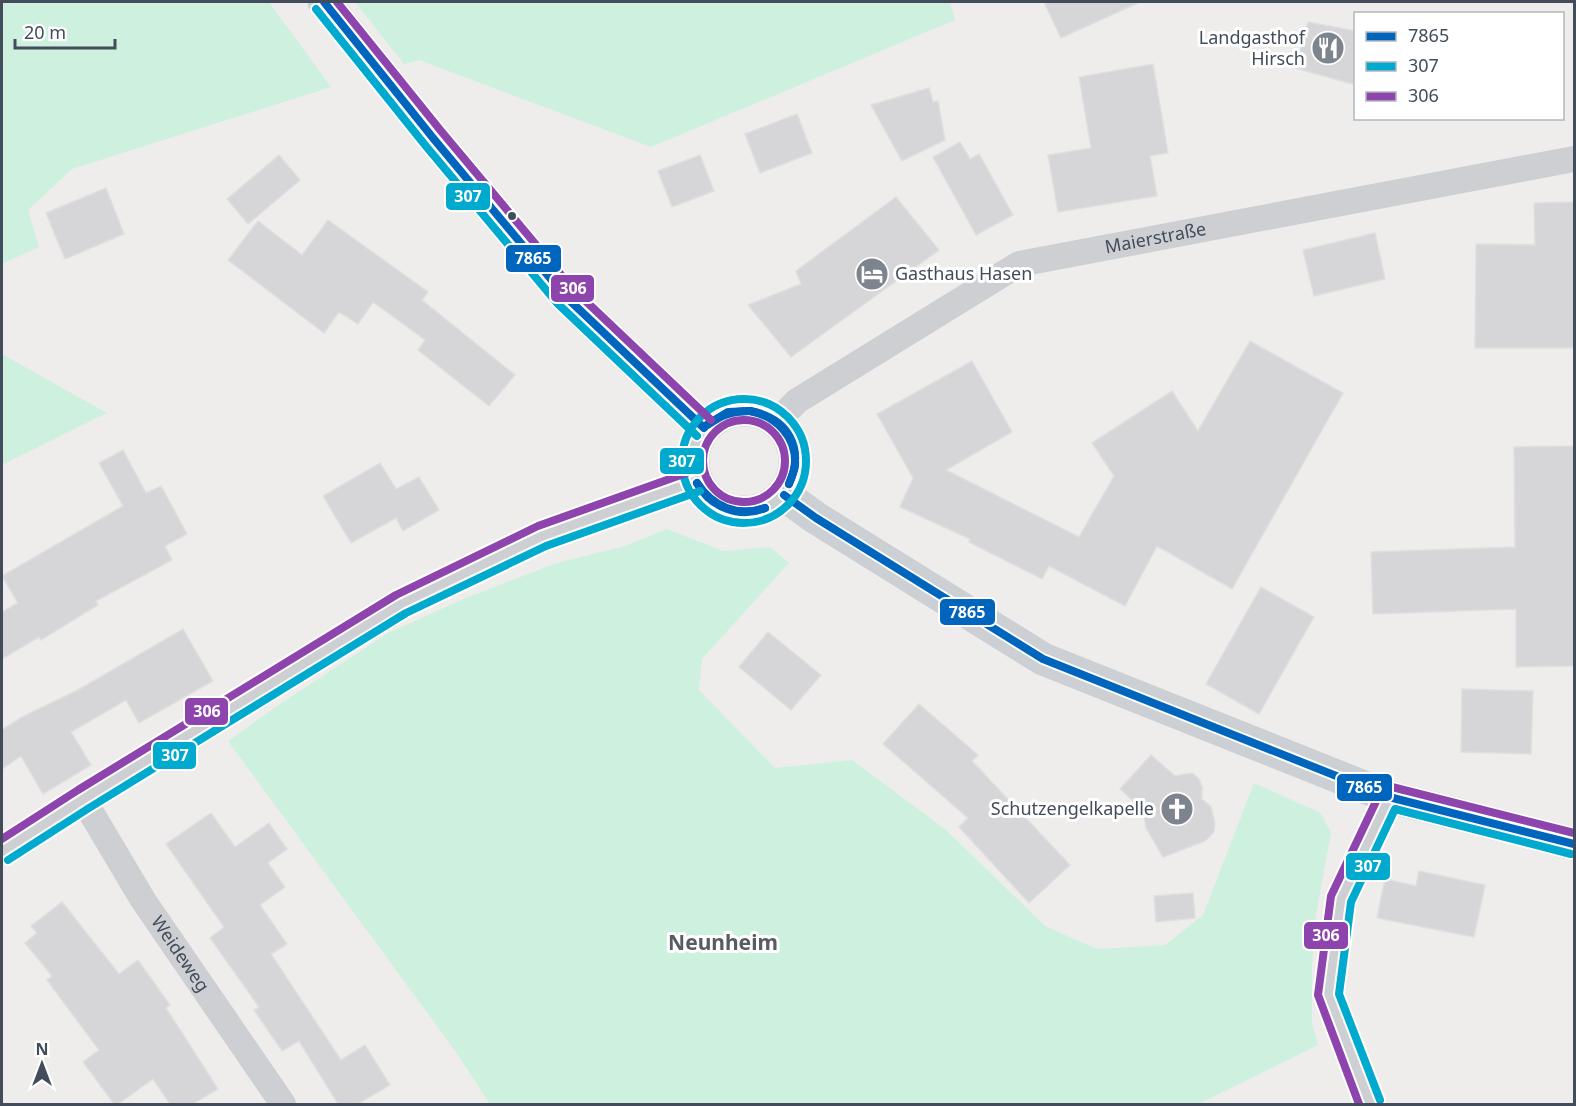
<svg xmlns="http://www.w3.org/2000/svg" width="1576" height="1106" font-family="'Noto Sans',sans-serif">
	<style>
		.green { fill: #cdf1de }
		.building { fill: #d6d6d9; stroke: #dfdfe0; stroke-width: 1.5 }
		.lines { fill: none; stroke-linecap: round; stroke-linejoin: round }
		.street { stroke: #cdcfd3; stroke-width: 26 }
		.secondary { stroke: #cccfd3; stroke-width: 33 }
		.bus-1-casing { stroke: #fff; stroke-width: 12 }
		.bus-2-casing { stroke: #fff; stroke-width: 12 }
		.bus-3-casing { stroke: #fff; stroke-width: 12 }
		.bus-1 { stroke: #0065bd; stroke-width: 8 }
		.bus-2 { stroke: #00a9ce; stroke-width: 8 }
		.bus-3 { stroke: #8e44ad; stroke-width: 8 }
		.bus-dot { fill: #424c5b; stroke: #fff; stroke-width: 2 }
		.labels { text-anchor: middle; stroke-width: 6; stroke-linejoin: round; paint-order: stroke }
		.poi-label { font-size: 18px; fill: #424c5b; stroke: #fff; text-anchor: end }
		.street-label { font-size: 18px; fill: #424c5b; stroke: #fff }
		.quarter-label { font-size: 21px; font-weight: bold; fill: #585b62; stroke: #fff }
		.line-badge { stroke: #fff; stroke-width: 2 }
		.badge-label { font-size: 16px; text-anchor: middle; font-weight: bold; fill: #fff }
	</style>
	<rect width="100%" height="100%" fill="#eeedec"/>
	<g class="green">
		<polygon points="2,2 269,2 331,87 72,169 28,210 39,247 2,264"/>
		<polygon points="355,2 950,2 955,20 651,147 419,60 404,64"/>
		<polygon points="2,354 107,413 2,465"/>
		<polygon points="667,529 723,551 770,547 789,563 702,659 699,690 775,768 852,760 945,829 1045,926 1097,949 1165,945 1203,915 1254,783 1321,813 1331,833 1316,915 1312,963 1312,1023 1318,1045 1199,1104 490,1104 456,1052 228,741 280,704 388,633 468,597 557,563 625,546"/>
	</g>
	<g class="building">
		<polygon points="1044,2 1140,2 1061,38"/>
		<polygon points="1308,22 1356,31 1356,85 1295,68"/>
		<polygon points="1153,64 1168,153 1150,156 1157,196 1058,212 1048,155 1091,148 1079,77"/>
		<polygon points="929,88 933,102 938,101 945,140 902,161 871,105"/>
		<polygon points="797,114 812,153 760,173 745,134"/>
		<polygon points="960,142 970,159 979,154 1013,215 976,235 933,157"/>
		<polygon points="279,155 300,180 248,224 227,199"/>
		<polygon points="700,155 714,191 672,207 658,171"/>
		<polygon points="106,188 124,234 65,259 46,213"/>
		<polygon points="896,197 939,250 791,357 748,305 801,284 796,271"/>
		<polygon points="1575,202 1575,348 1475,348 1476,244 1535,245 1534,203"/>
		<polygon points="328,220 428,292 422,300 515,375 489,406 418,350 425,340 373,302 358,324 339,312 324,333 228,260 258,221 302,255"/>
		<polygon points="1375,233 1385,279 1314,296 1303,250"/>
		<polygon points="1250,341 1343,393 1232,589 1157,546 1125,606 1049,566 1042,579 969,542 970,539 900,507 913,478 877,414 972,361 1012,432 946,470 1079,537 1114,476 1092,443 1172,391 1198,431"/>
		<polygon points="1575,446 1575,666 1516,667 1516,609 1373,614 1371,552 1515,547 1514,447"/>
		<polygon points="123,450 146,493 161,486 187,534 165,546 172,560 96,601 98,605 41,640 39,637 2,659 2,612 18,603 2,576 123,506 99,463"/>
		<polygon points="380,463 396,489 419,477 439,510 403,531 396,518 351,543 323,496"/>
		<polygon points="1261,587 1314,617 1259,714 1206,684"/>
		<polygon points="183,629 213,681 139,723 126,700 71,732 91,765 43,794 21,756 2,769 2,730 22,717 78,690"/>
		<polygon points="768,632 821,675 791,710 739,667"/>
		<polygon points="1462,689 1533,691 1531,754 1461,752"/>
		<polygon points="919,704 978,755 972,761 1070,865 1029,903 959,827 968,818 883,744"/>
		<polygon points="1151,755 1175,776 1192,773 1199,779 1202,787 1202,799 1211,807 1215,824 1214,832 1205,841 1163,857 1146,828 1143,810 1120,789"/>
		<polygon points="211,813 235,847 269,823 287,849 268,863 285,887 260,905 287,944 271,954 341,1060 365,1045 390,1085 358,1104 338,1104 299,1041 282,1051 254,1010 259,1007 210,938 224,927 166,844"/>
		<polygon points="1419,871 1485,885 1474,937 1377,918 1385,879 1416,886"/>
		<polygon points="1193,893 1195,918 1156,922 1154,896"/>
		<polygon points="62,902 119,974 138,960 170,1005 166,1008 218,1089 193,1104 170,1104 153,1079 118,1104 114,1104 83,1062 99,1050 47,980 52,976 25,943 37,933 31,926"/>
	</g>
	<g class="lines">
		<g class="street">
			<path id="s1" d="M777 421 797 401 1019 264 1574 159"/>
			<path id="s2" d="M83 799 143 900 283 1104"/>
			<polyline points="2,851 83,799 401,604 542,536 696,481"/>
			<polyline points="1370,1104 1328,995 1341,899 1389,797"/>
		</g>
		<g class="secondary">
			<polyline points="324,2 433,138 565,296 704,428"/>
			<circle cx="744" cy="461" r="51"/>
			<polyline points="784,495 816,518 1043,659 1389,797 1574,844"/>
		</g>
		<g class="bus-1-casing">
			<g id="bus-1">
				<polyline points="324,2 433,138 565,296 704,428"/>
				<path d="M750 411C776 416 797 437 795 466 794 472 791 478 789 484"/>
				<path d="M750 411C788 418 805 448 789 484"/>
				<polyline points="707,425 728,412 750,411"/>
				<path d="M707 425C721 415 733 411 750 411"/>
				<path d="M697 483C713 507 737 517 765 508"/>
				<path d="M697 483C710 507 739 519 765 508"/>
				<polyline points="784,495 816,518 1043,659 1389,797 1574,844"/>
			</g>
		</g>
		<g class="bus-2-casing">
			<g id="bus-2">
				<polyline points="316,9 425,145 557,303 697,436"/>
				<circle cx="744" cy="461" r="62"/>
				<polyline points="8,860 89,808 406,613 546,546 700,491"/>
				<polyline points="1380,1100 1339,994 1351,902 1395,809 1571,854"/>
			</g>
		</g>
		<g class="bus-3-casing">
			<g id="bus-3">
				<polyline points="337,2 441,131 573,289 711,420"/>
				<circle cx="744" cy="461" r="41"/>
				<polyline points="2,839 78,790 396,595 538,526 692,471"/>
				<polyline points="1359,1104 1318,995 1331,896 1381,791 1385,787 1392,787 1574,833"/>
			</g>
		</g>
		<use href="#bus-1" class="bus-1"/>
		<use href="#bus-2" class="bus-2"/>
		<use href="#bus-3" class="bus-3"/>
	</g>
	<defs>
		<g id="restaurant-disc" transform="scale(1.725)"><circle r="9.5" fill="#7e848e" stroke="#fff"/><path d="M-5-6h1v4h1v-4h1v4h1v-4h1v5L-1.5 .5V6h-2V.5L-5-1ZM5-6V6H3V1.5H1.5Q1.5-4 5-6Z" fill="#fff"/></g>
		<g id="hotel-disc" transform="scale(1.725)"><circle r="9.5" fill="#7e848e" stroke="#fff"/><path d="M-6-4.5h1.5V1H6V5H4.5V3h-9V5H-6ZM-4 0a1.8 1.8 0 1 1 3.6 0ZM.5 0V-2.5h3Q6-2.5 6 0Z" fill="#fff"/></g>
		<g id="church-disc" transform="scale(1.725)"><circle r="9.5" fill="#7e848e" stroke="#fff"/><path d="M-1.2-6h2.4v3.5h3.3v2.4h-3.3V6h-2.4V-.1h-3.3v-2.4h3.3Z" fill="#fff"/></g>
	</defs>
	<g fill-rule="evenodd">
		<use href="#restaurant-disc" x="1328" y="48"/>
		<use href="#hotel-disc" x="872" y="274"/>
		<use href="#church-disc" x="1177" y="809"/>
	</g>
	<circle class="bus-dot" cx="512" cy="216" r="5"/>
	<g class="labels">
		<g class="poi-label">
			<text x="1305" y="44">Landgasthof<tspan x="1305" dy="21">Hirsch</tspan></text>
			<text x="895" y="280" text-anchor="start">Gasthaus Hasen</text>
			<text x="1154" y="815">Schutzengelkapelle</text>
		</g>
		<g class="street-label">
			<text dy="6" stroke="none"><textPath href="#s1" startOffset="428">Maierstraße</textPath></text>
			<text dy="6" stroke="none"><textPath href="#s2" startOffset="183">Weideweg</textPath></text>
		</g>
		<g class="quarter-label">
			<text x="723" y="950">Neunheim</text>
		</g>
	</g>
	<g class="line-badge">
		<rect x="445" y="182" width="46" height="29" rx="6" fill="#00a9ce"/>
		<rect x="505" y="244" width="57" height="29" rx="6" fill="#0065bd"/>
		<rect x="550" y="274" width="45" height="29" rx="6" fill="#8e44ad"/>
		<rect x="659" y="447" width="46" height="28" rx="6" fill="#00a9ce"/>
		<rect x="939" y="598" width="57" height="28" rx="6" fill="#0065bd"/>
		<rect x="184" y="697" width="45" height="29" rx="6" fill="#8e44ad"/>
		<rect x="152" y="741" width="45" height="29" rx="6" fill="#00a9ce"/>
		<rect x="1336" y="773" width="57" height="29" rx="6" fill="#0065bd"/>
		<rect x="1345" y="852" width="46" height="29" rx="6" fill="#00a9ce"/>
		<rect x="1303" y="921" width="46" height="29" rx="6" fill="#8e44ad"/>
	</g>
	<g class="badge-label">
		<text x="468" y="202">307</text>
		<text x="533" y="264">7865</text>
		<text x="573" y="294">306</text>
		<text x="682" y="467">307</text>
		<text x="967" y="618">7865</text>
		<text x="207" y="717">306</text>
		<text x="175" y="761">307</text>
		<text x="1364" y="793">7865</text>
		<text x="1368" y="872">307</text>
		<text x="1326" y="941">306</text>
	</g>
	<rect width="1576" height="1106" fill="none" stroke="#424c5b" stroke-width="6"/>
	<rect x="1354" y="12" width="210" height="108" fill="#ffffff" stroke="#b3b7bd" stroke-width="1.5"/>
	<rect x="1366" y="32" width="30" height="9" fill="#0065bd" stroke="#b3b7bd" stroke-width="1.5"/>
	<text x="1408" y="42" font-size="18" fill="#424c5b">7865</text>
	<rect x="1366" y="62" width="30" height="9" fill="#00a9ce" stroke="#b3b7bd" stroke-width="1.5"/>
	<text x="1408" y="72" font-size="18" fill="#424c5b">307</text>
	<rect x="1366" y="92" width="30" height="9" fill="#8e44ad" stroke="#b3b7bd" stroke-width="1.5"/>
	<text x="1408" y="102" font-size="18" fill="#424c5b">306</text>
	<g transform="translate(42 1064)" stroke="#ffffff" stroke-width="4.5" paint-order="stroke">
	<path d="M0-4.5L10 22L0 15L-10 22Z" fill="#424c5b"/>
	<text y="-9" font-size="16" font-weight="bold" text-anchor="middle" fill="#424c5b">N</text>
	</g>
	<path d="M15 39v9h100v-9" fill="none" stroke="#424c5b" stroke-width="3"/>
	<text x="24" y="39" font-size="18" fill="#424c5b" stroke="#ffffff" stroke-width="4.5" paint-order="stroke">20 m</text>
</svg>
